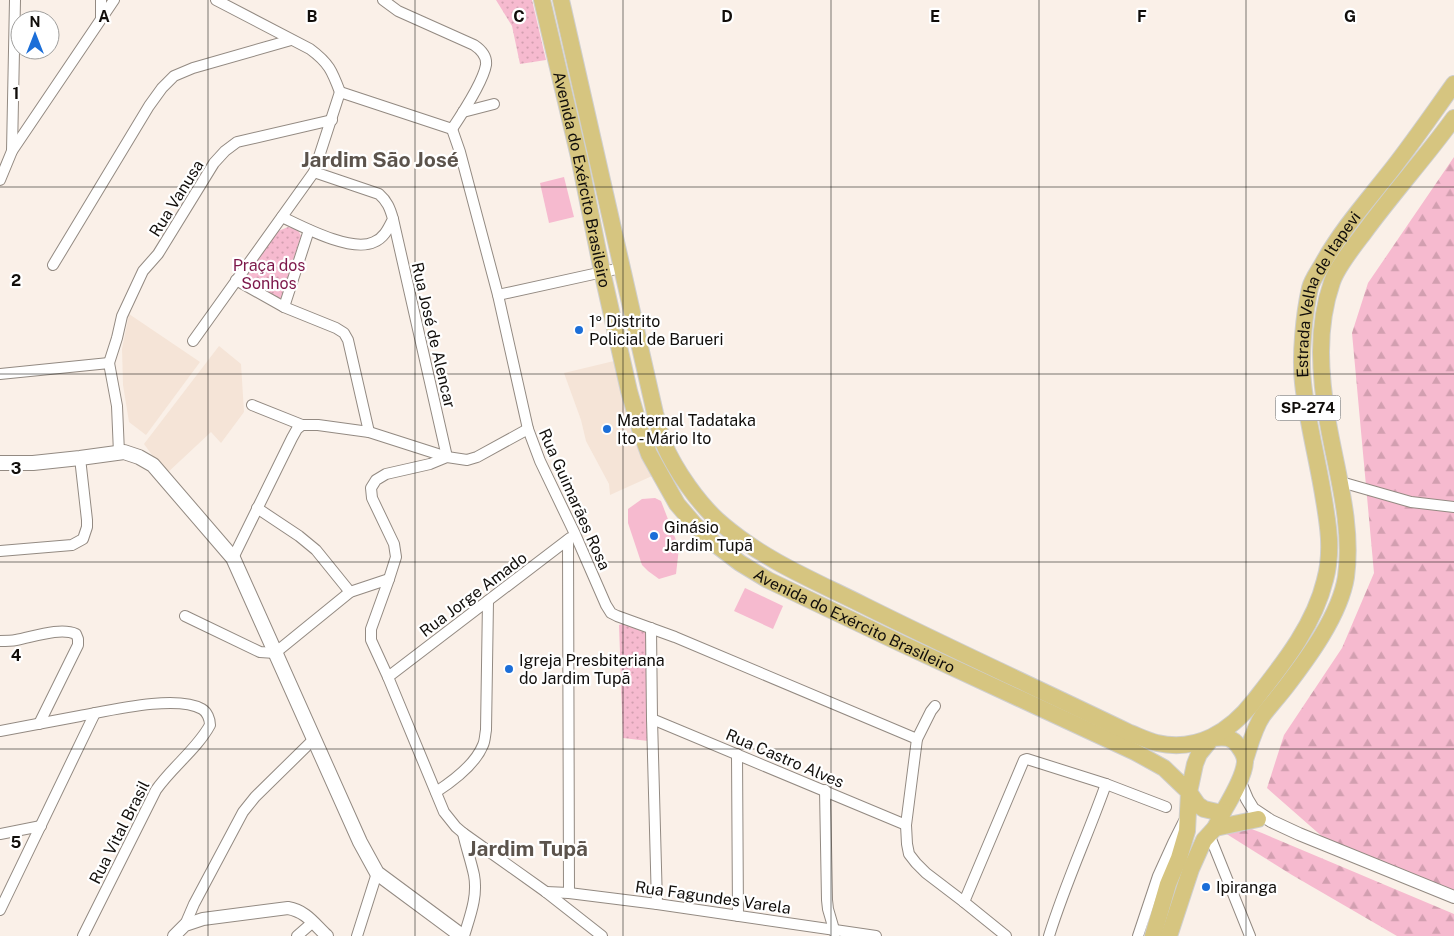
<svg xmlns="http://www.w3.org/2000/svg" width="1454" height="936" font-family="'Public Sans',sans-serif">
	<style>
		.built { fill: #f5e4d7 }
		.grass { fill: url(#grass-dots) }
		.forest { fill: url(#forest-firs) }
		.pitch { fill: #f6bacf }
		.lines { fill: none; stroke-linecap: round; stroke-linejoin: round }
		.minor-casing { stroke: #938a82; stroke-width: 12 }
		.tertiary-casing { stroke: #938a82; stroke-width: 14 }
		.secondary-casing { stroke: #938a82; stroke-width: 16 }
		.primary-casing { stroke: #cfcfce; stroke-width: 18 }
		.minor { stroke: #fff; stroke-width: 10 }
		.tertiary { stroke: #fff; stroke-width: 12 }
		.secondary { stroke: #fff; stroke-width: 14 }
		.primary { stroke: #d6c580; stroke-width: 16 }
		.grid { fill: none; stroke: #110e0b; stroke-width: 1; stroke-opacity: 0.55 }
		.poi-dot { fill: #1b6ed8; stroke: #fff; stroke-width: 2 }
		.labels { text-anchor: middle; stroke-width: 4.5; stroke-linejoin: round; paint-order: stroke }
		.shield { fill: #fff; stroke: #585654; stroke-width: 1 }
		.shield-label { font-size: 15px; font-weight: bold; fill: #110e0b }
		.street-label { font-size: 16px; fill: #110e0b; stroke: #fff }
		.park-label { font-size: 16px; fill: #7d184a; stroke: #fff }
		.poi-label { font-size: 16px; fill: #110e0b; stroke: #fff; text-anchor: start }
		.district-label { font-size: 21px; font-weight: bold; fill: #5b534c; stroke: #fff }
		.grid-label { font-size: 16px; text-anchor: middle; font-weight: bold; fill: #110e0b; stroke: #fff; stroke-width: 4.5; stroke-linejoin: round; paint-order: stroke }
	</style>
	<defs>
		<pattern id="grass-dots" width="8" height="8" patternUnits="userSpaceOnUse" patternTransform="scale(1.25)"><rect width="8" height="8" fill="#f6bacf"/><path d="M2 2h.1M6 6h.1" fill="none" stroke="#d29fb0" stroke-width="1.8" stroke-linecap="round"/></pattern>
		<pattern id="forest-firs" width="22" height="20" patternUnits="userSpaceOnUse" patternTransform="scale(1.25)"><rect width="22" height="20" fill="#f6bacf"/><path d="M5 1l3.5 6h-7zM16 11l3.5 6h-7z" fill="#d29fb0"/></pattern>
	</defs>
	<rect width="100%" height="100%" fill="#faf0e8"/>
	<g class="built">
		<polygon points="129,314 200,362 146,435 129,422 123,385 122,349"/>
		<polygon points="219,346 241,364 244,412 221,443 211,432 166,474 144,444"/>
		<polygon points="614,361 633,439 652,476 610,495 609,484 586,441 581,420 564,373"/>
	</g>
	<g class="grass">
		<polygon points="496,0 532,0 546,60 520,64 512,26"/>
		<polygon points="288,227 298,230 301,236 281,298 278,299 244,282 244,278 276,232"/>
		<polygon points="622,624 644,631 648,637 648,741 623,738 619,625"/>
	</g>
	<g class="forest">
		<polygon points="1454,157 1454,892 1325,839 1267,788 1284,735 1342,648 1374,573 1352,333 1368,283"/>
		<polygon points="1249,828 1262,833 1454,914 1454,936 1397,936 1292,875 1225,833"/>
	</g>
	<g class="pitch">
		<polygon points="564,177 574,217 549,223 540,183"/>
		<polygon points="655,498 661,501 679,548 676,574 659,579 648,571 642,565 628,523 628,509 642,499"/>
		<polygon points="745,588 783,606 773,629 734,611"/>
	</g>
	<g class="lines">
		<g class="minor-casing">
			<g id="minor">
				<path d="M216 0 310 49C329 63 332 71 340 92"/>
				<path d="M383 0 398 11 474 45C480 49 487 56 486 65 483 82 462 114 452 129"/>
				<polyline points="101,18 101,0"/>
				<polyline points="340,92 452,129"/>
				<polyline points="463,112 494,104"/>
				<polyline points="452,129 460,152 498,295 528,429 540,461 575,534 606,605 611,613 617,616 675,637 917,739"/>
				<polyline points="12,151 15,0"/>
				<polyline points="0,180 12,151 114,0"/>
				<path d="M282 217C303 227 352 253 374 242 384 238 388 229 393 219 390 208 387 201 379 194L314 172"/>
				<polyline points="393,219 447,457"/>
				<polyline points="53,265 149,106 162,88 174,76 193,68 291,40"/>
				<polyline points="236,280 284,307 336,328 344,333 348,340 369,432"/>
				<polyline points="498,295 621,268"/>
				<polyline points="284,307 309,230"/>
				<polyline points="193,341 314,172 340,92"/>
				<polyline points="109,363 117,338 122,316 143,271 158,254 214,163 225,151 237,142 332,120"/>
				<polyline points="0,374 109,363 117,406 119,453"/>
				<polyline points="252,405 302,425"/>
				<polyline points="528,429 477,457 467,460 447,457 430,464 386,474 376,480 371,488 372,498 394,544 396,557 389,579 371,629 371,640 388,677 444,812 456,827 463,833 546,892 602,936"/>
				<polyline points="1341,482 1411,502 1454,507"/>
				<polyline points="257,508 299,536 316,550 350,592"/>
				<polyline points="568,540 569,893"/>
				<polyline points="0,551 72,545 83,539 87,527 87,520 80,458"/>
				<polyline points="233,558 292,438 297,429 302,425 318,425 369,432 447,457"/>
				<polyline points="185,616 260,652 275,653 350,592 389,579"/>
				<polyline points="651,628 652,719 657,904"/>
				<path d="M0 641C5 641 11 641 16 640 33 637 60 627 76 634L78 639V645L39 724"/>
				<polyline points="388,677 570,538"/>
				<polyline points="935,706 931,711 917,739 906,825 907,844 909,854 916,863 926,873 964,902 1006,936"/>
				<polyline points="652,719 906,825"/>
				<path d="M0 731C27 726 53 721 80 716 108 711 176 694 202 709 207 712 210 719 210 725 197 749 172 767 156 790L83 936"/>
				<polyline points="737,754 738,916"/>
				<polyline points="825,790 827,900 828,909 835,933"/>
				<path d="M436 792C453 781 475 765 483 745 485 741 485 735 486 730L488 601"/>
				<path d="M463 833C466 847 471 861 474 875 478 896 470 916 464 936"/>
				<polyline points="0,834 41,826"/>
				<polyline points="1209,834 1250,936"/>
				<polyline points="546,892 569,893 657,904 876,936"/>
				<polyline points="964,902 1024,760 1027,759 1106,784 1166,807"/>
				<polyline points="0,910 95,713"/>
				<polyline points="185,925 194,904 243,812 255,797 314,739"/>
				<polyline points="297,936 313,922"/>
				<polyline points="357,936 377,873"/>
				<path d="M1049 936C1065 884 1088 835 1106 784"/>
				<polyline points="1138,936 1158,876 1173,843 1184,821"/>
			</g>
		</g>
		<g class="tertiary-casing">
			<g id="tertiary">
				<polyline points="1239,780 1247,799 1253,809 1271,821 1299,834 1454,897"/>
				<path d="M174 936 185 925 203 919 288 908C306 911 314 924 327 936"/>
			</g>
		</g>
		<g class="secondary-casing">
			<polyline id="secondary" points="0,463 33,463 80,458 124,452 139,457 153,465 233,558 360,842 377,873 462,936"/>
		</g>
		<g class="primary-casing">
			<g id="primary">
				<path id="s1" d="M542 0 579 157 602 271 629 391 640 429 649 454 677 504 695 525 715 544 740 563 768 580 900 643 1135 752 1164 768 1189 792 1198 805 1204 809 1217 812H1223C1230 800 1245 775 1245 761 1245 757 1242 751 1239 747 1232 736 1224 737 1212 738L1199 754 1195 764 1189 792 1187 831 1179 858 1168 884 1153 936"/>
				<path id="s2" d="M561 0 655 413C658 423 660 433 663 442 675 470 699 505 723 525 764 560 815 581 863 605 951 649 1041 690 1130 733 1138 736 1148 741 1157 743 1197 752 1230 732 1254 701 1282 665 1314 626 1325 580 1333 551 1328 523 1323 494 1317 457 1307 420 1303 383 1300 356 1304 314 1310 288 1312 280 1318 272 1322 265 1341 230 1368 200 1393 168 1414 141 1434 112 1454 84"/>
				<path d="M1245 760C1250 745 1254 728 1263 715 1270 706 1278 697 1285 688 1308 658 1340 615 1346 577 1353 525 1337 474 1328 423 1320 376 1316 328 1332 282 1337 267 1353 247 1363 234 1392 194 1425 158 1454 118"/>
				<polyline points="1215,828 1258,819"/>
				<polyline points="1169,936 1191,869 1204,840 1215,828 1223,812"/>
			</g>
		</g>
		<use href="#minor" class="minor"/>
		<use href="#tertiary" class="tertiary"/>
		<use href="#secondary" class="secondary"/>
		<use href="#primary" class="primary"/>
	</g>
	<path class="grid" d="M208 0V936M415 0V936M623 0V936M831 0V936M1039 0V936M1246 0V936M0 187H1454M0 374H1454M0 562H1454M0 749H1454"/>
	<g class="poi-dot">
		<circle cx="579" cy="330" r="5"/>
		<circle cx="607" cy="429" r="5"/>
		<circle cx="654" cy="536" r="5"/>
		<circle cx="509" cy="669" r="5"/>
		<circle cx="1206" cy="887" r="5"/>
	</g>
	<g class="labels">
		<rect class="shield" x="1275.5" y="395.5" width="65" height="25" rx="4"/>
		<g class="shield-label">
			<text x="1308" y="413">SP-274</text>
		</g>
		<g class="street-label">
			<text dy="6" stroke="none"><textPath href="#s1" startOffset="184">Avenida do Exército Brasileiro</textPath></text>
			<text transform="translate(176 198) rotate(-58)" y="6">Rua Vanusa</text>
			<text dy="6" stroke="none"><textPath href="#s2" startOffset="1591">Estrada Velha de Itapevi</textPath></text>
			<text transform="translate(434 335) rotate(77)" y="6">Rua José de Alencar</text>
			<text transform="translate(575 499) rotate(66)" y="6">Rua Guimarães Rosa</text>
			<text transform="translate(473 594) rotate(-37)" y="6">Rua Jorge Amado</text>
			<text dy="6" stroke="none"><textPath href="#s1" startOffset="739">Avenida do Exército Brasileiro</textPath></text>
			<text transform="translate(785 758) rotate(23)" y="6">Rua Castro Alves</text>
			<text transform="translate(119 832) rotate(-63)" y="6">Rua Vital Brasil</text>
			<text transform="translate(713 897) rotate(8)" y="6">Rua Fagundes Varela</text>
		</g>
		<g class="park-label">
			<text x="269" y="271">Praça dos<tspan x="269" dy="18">Sonhos</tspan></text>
		</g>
		<g class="poi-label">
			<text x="589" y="327">1º Distrito<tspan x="589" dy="18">Policial de Barueri</tspan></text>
			<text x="617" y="426">Maternal Tadataka<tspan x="617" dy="18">Ito - Mário Ito</tspan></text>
			<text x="664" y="533">Ginásio<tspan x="664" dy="18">Jardim Tupã</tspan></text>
			<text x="519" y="666">Igreja Presbiteriana<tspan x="519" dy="18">do Jardim Tupã</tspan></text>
			<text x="1216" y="893">Ipiranga</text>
		</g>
		<g class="district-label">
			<text x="380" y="167">Jardim São José</text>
			<text x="528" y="856">Jardim Tupã</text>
		</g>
	</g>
	<g class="grid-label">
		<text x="104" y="22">A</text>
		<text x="312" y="22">B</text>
		<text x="519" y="22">C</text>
		<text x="727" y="22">D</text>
		<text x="935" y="22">E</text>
		<text x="1142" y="22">F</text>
		<text x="1350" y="22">G</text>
		<text x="16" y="99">1</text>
		<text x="16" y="286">2</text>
		<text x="16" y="474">3</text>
		<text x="16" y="661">4</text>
		<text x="16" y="848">5</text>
	</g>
	<g transform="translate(35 35)"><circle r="24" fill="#ffffff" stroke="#a09f9d"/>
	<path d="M0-4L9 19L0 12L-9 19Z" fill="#1b6ed8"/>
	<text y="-8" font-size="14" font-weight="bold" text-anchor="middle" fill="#110e0b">N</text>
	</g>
</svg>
